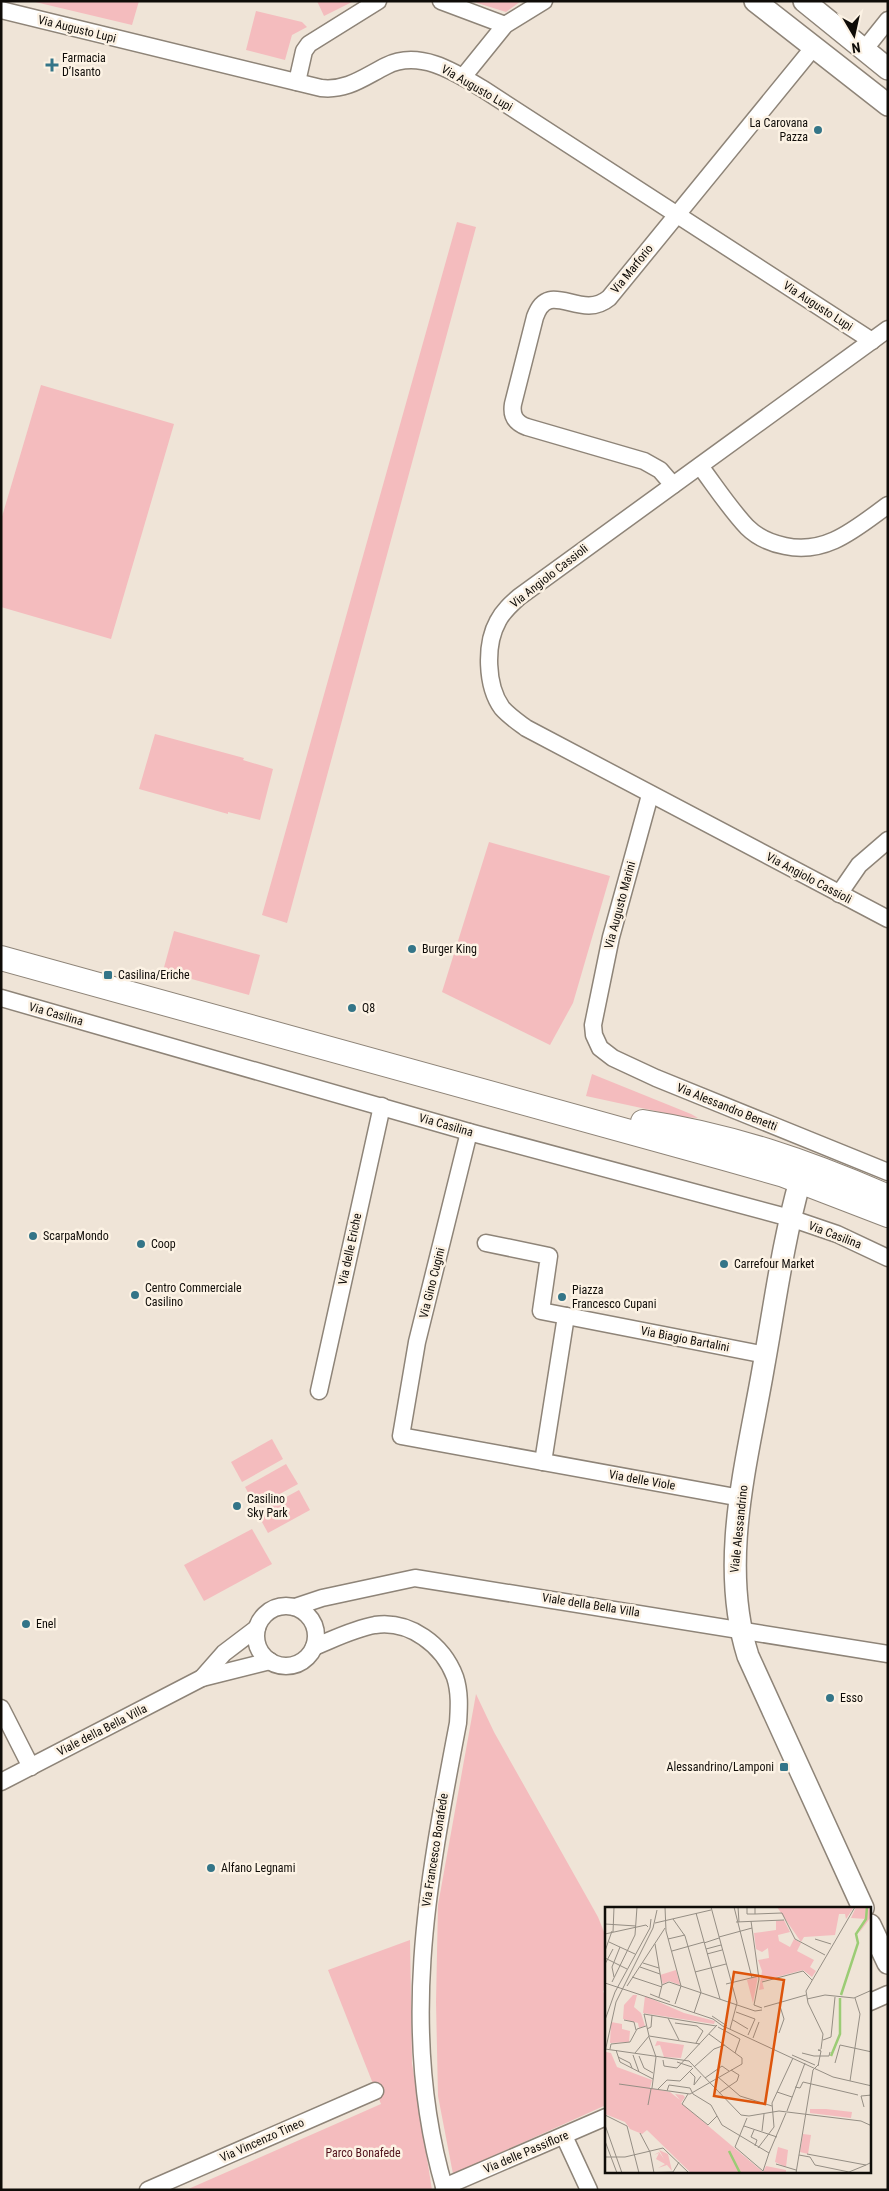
<svg xmlns="http://www.w3.org/2000/svg" width="889" height="2191" font-family="'Roboto Condensed',sans-serif">
	<style>
		.green { fill: #f4bcbe }
		.lines { fill: none; stroke-linecap: round; stroke-linejoin: round }
		.minor-casing { stroke: #8e8478; stroke-width: 19 }
		.tertiary-casing { stroke: #8e8478; stroke-width: 24 }
		.secondary-casing { stroke: #8e8478; stroke-width: 26 }
		.minor { stroke: #fff; stroke-width: 16 }
		.tertiary { stroke: #fff; stroke-width: 21 }
		.secondary { stroke: #fff; stroke-width: 24 }
		.poi-dot { fill: #347588; stroke: #fcf2e4; stroke-width: 2 }
		.labels { text-anchor: middle; stroke-width: 5; stroke-linejoin: round; paint-order: stroke }
		.street-label { font-size: 12px; fill: #0f0c08; stroke: #fcf2e4 }
		.poi-label { font-size: 12px; fill: #0f0c08; stroke: #fcf2e4; text-anchor: start }
		.park-label { font-size: 12px; fill: #52131d; stroke: #fcf2e4 }
		.inset-river { fill: none; stroke: #9bcc75; stroke-width: 2.5 }
		.inset-road { fill: none; stroke: #958e84; stroke-width: 1 }
		.view { fill: #dd550c; fill-opacity: 0.15; stroke: #dd550c; stroke-width: 2.5 }
		.inset-edge { fill: none; stroke: #0f0c08; stroke-width: 2.5 }
	</style>
	<rect width="100%" height="100%" fill="#efe4d7"/>
	<g class="green">
		<polygon points="31,1 139,1 132,25"/>
		<polygon points="317,1 354,1 324,16"/>
		<polygon points="471,1 521,1 506,12"/>
		<polygon points="256,11 302,22 307,27 292,35 285,60 246,50"/>
		<polygon points="457,222 476,227 287,923 262,915"/>
		<polygon points="41,385 174,424 111,639 1,607 1,520"/>
		<polygon points="155,734 244,758 243,760 273,769 260,820 228,812 228,814 139,789"/>
		<polygon points="489,842 610,876 573,1003 550,1045 442,992"/>
		<polygon points="174,931 260,955 249,995 163,971"/>
		<polygon points="592,1074 691,1114 698,1118 683,1117 586,1096"/>
		<polygon points="272,1439 283,1459 242,1482 231,1462"/>
		<polygon points="286,1464 298,1484 256,1507 245,1487"/>
		<polygon points="299,1490 310,1510 268,1533 257,1513"/>
		<polygon points="252,1529 272,1564 204,1601 184,1565"/>
		<polygon points="476,1694 494,1732 598,1917 606,1937 606,1989 603,1991 606,1999 606,2105 453,2174 438,2096 436,2002 438,1905"/>
		<polygon points="410,1940 412,2063 432,2190 186,2190 381,2104 328,1970"/>
	</g>
	<g class="lines">
		<g class="minor-casing">
			<g id="minor">
				<polyline points="441,1 505,25"/>
				<path d="M1 10 321 88C347 91 364 77 386 66 419 49 455 72 483 89L872 341"/>
				<polyline points="864,50 888,20"/>
				<polyline points="463,77 505,25 544,1"/>
				<polyline points="297,82 304,51 309,44 378,1"/>
				<path d="M888 329 519 597C511 604 503 611 498 621 485 644 486 686 502 708 509 716 518 722 526 728L888 919"/>
				<path d="M700 466C715 486 730 509 747 527 758 538 770 543 785 546 827 555 856 528 888 505"/>
				<path d="M673 485 660 470 644 461 527 427C516 423 511 416 513 404L535 317C549 277 580 322 609 298L813 48"/>
				<polyline points="650,795 611,937 593,1025 594,1035 600,1048 613,1058 656,1078 888,1172"/>
				<polyline points="839,894 859,865 888,840"/>
				<polyline points="1,998 469,1132 790,1218 837,1234 888,1258"/>
				<polyline points="469,1132 417,1342 401,1436 741,1498"/>
				<polyline points="486,1243 549,1256 541,1311 766,1355"/>
				<polyline points="319,1391 382,1106"/>
				<polyline points="543,1462 566,1316"/>
				<circle cx="286" cy="1636" r="30"/>
				<polyline points="295,1607 322,1598 415,1578 888,1654"/>
				<path d="M314 1647C334 1639 353 1629 375 1625 410 1620 443 1645 455 1677 460 1692 459 1708 458 1723 428 1880 398 2032 445 2190"/>
				<polyline points="202,1678 224,1653 257,1628"/>
				<polyline points="1,1708 31,1767"/>
				<polyline points="1,1782 202,1678 270,1661"/>
				<polyline points="870,2002 888,1994"/>
				<polyline points="564,2136 589,2190"/>
				<polyline points="444,2187 606,2117"/>
				<polyline points="148,2190 375,2091"/>
			</g>
		</g>
		<g class="tertiary-casing">
			<g id="tertiary">
				<polyline points="755,1 888,105"/>
				<polyline points="804,1 888,69"/>
				<path d="M800 1181C783 1241 775 1303 764 1364 748 1459 718 1561 748 1656L863 1908"/>
				<polyline points="870,1925 888,1963"/>
			</g>
		</g>
		<g class="secondary-casing">
			<g id="secondary">
				<polyline points="1,958 724,1158 784,1175 888,1215"/>
				<path d="M643 1122C730 1135 808 1162 888 1197"/>
			</g>
		</g>
		<use href="#minor" class="minor"/>
		<use href="#tertiary" class="tertiary"/>
		<use href="#secondary" class="secondary"/>
	</g>
	<g class="poi-dot">
		<path d="M49.5 57.5h5v5h5v5h-5v5h-5v-5h-5v-5h5z"/>
		<circle cx="818" cy="130" r="5"/>
		<circle cx="412" cy="949" r="5"/>
		<rect x="103" y="970" width="10" height="10" rx="2.5"/>
		<circle cx="352" cy="1008" r="5"/>
		<circle cx="33" cy="1236" r="5"/>
		<circle cx="141" cy="1244" r="5"/>
		<circle cx="724" cy="1264" r="5"/>
		<circle cx="135" cy="1295" r="5"/>
		<circle cx="562" cy="1297" r="5"/>
		<circle cx="237" cy="1506" r="5"/>
		<circle cx="26" cy="1624" r="5"/>
		<circle cx="830" cy="1698" r="5"/>
		<rect x="779" y="1762" width="10" height="10" rx="2.5"/>
		<circle cx="211" cy="1868" r="5"/>
	</g>
	<g class="labels">
		<g class="street-label">
			<text transform="translate(77 29) rotate(14)" y="4">Via Augusto Lupi</text>
			<text transform="translate(477 88) rotate(30)" y="4">Via Augusto Lupi</text>
			<text transform="translate(632 269) rotate(-51)" y="4">Via Marforio</text>
			<text transform="translate(818 306) rotate(33)" y="4">Via Augusto Lupi</text>
			<text transform="translate(549 576) rotate(-38)" y="4">Via Angiolo Cassioli</text>
			<text transform="translate(809 878) rotate(28)" y="4">Via Angiolo Cassioli</text>
			<text transform="translate(620 905) rotate(-75)" y="4">Via Augusto Marini</text>
			<text transform="translate(56 1014) rotate(16)" y="4">Via Casilina</text>
			<text transform="translate(727 1107) rotate(22)" y="4">Via Alessandro Benetti</text>
			<text transform="translate(446 1125) rotate(16)" y="4">Via Casilina</text>
			<text transform="translate(835 1235) rotate(21)" y="4">Via Casilina</text>
			<text transform="translate(350 1249) rotate(-78)" y="4">Via delle Eriche</text>
			<text transform="translate(432 1283) rotate(-76)" y="4">Via Gino Cugini</text>
			<text transform="translate(685 1339) rotate(11)" y="4">Via Biagio Bartalini</text>
			<text transform="translate(642 1480) rotate(10)" y="4">Via delle Viole</text>
			<text transform="translate(739 1529) rotate(-84)" y="4">Viale Alessandrino</text>
			<text transform="translate(591 1605) rotate(9)" y="4">Viale della Bella Villa</text>
			<text transform="translate(102 1730) rotate(-27)" y="4">Viale della Bella Villa</text>
			<text transform="translate(435 1850) rotate(-81)" y="4">Via Francesco Bonafede</text>
			<text transform="translate(262 2140) rotate(-24)" y="4">Via Vincenzo Tineo</text>
			<text transform="translate(526 2152) rotate(-23)" y="4">Via delle Passiflore</text>
		</g>
		<g class="poi-label">
			<text x="62" y="62">Farmacia<tspan x="62" dy="14">D’Isanto</tspan></text>
			<text x="808" y="127" text-anchor="end">La Carovana<tspan x="808" dy="14">Pazza</tspan></text>
			<text x="422" y="953">Burger King</text>
			<text x="118" y="979">Casilina/Eriche</text>
			<text x="362" y="1012">Q8</text>
			<text x="43" y="1240">ScarpaMondo</text>
			<text x="151" y="1248">Coop</text>
			<text x="734" y="1268">Carrefour Market</text>
			<text x="145" y="1292">Centro Commerciale<tspan x="145" dy="14">Casilino</tspan></text>
			<text x="572" y="1294">Piazza<tspan x="572" dy="14">Francesco Cupani</tspan></text>
			<text x="247" y="1503">Casilino<tspan x="247" dy="14">Sky Park</tspan></text>
			<text x="36" y="1628">Enel</text>
			<text x="840" y="1702">Esso</text>
			<text x="774" y="1771" text-anchor="end">Alessandrino/Lamponi</text>
			<text x="221" y="1872">Alfano Legnami</text>
		</g>
		<g class="park-label">
			<text x="363" y="2157">Parco Bonafede</text>
		</g>
	</g>
	<g transform="translate(605 1907)">
		<rect width="266" height="266" fill="#efe4d7"/>
		<path d="M172 0H249L241 12 240 7H234L230 28 199 30 196 35ZM251 0H266V10L254 26 261 12 246 11ZM179 13 185 25 173 28 174 34 185 40 189 32 196 36 192 44 209 53 205 60 211 64 207 70 198 63 157 74 159 82 154 83 157 64 153 53 164 51 163 41 157 45 151 42 149 26 171 23V14ZM71 63 75 78 64 74 58 77 55 68ZM153 69 148 96 142 73ZM28 88H32L29 100 36 106 40 119 34 121 33 116 18 112 19 98ZM40 89 79 106 110 114 109 117 38 106ZM6 115 17 117V122L25 124 24 135 5 136ZM52 134 79 138 76 151 59 150 55 138 50 139ZM1 145 6 146 12 160 47 173 45 181 65 185 75 193 70 187 78 188 80 190 76 196 158 265 161 259 181 263V266H86L42 223 37 227 25 222 20 215 0 207ZM205 202H221L247 205 246 211 205 206ZM198 227 206 228 203 247 195 245ZM173 240 183 243 181 260 170 255ZM54 243 63 247 67 264 62 258 53 261 60 257 51 252 54 246 49 248 54 245 59 252Z" fill="#f4bcbe"/>
		<path class="inset-river" d="M236 88 253 36 251 27 261 12 262 0M226 149 235 127V91M124 244 135 266"/>
		<path class="inset-road" d="M60 0 61 24 76 79M106 0 132 96 125 122M129 0 147 71M133 0 134 15M142 0V7H150V0M91 6 115 92M150 7 177 6 190 32 220 48M68 12 80 29 96 85 89 106M146 14 154 72 149 98 157 101M131 15 179 13M50 16 106 3M0 17 31 19M8 25 9 0M0 27 41 18 43 20M114 30 147 21M63 32 80 28M210 32 226 37M4 35 30 47M99 36 114 31M50 37 57 78M101 42 116 38M0 44 7 24M67 44 99 35M102 47 117 43M0 51 22 62M38 56 54 61M0 57 8 42M35 60 55 67M90 65 121 57M9 70 7 60 15 40M27 70 57 80M7 75 30 28 32 0M157 75 198 64 207 73M0 76 108 112 119 120M121 77 154 69M22 79 60 21M45 87 65 95M54 90 57 78 64 75 150 104 157 103M202 92 220 88 249 91 267 83M174 96 179 112 174 126M70 97 76 79M159 100 201 88M131 105 150 112 143 128M107 109 122 119M63 111 74 133M0 113 10 85 45 21 46 12M19 113 29 115 31 123M128 113 143 122M70 116 92 119 98 124 91 136M118 119 228 170 267 179M113 120 135 132 130 146M42 122 46 120 47 108M44 129 39 107 111 119M44 129 95 137M44 130 51 150 47 181M148 131 154 115M218 133 226 130 230 90M0 142 84 154 136 208 144 209 174 204 256 214 267 219M5 142 6 137 25 135 32 122 41 119M216 142 218 127 203 96 201 84 250 0M11 143 15 155 48 172M0 145 11 95 48 21 52 3M30 146 44 129M197 146 209 149H224L225 145M28 148 34 165M187 148 210 158M34 149 39 161 48 166M13 150 25 156 27 161M58 153 59 159 72 161 112 118M72 155 87 160M230 156 235 138 267 145M213 159 216 144 213 143H216M89 160 109 142 120 138M84 164 90 170 89 178 96 169M113 170 135 189 167 199M100 171 117 159 124 164M245 174 255 107 250 91M14 177 85 187 137 157V151L104 127M190 180 195 181 198 175 253 188M53 182 62 173 75 174 88 161M62 184 64 178 85 181 88 187 106 198 117 218 164 246 181 206M172 185 187 190M114 186 132 174 134 168 126 163M83 187 77 197 103 218 112 209M43 198 46 182M259 200 256 189 267 188M182 204 200 156M0 208 22 219 34 266M142 211 130 240 158 264 164 246M0 218 17 266M139 219 172 230M149 223 146 230 152 233 150 239M157 224 159 207M35 226 45 245 49 266M0 234 12 266M153 241 169 220 167 196 188 151M202 247 261 258 267 255M194 248 205 250 210 258 244 265 261 258M0 250H20L58 241 84 266M171 257 191 263M36 266 68 265 74 255M191 266 208 163 214 157"/>
		<path class="view" d="M129 65 179 73 160 197 109 189Z"/>
		<rect width="266" height="266" class="inset-edge"/>
	</g>
	<rect width="889" height="2191" fill="none" stroke="#0f0c08" stroke-width="5"/>
	<g transform="translate(854 35) rotate(171)" stroke="#fcf2e4" stroke-width="4" paint-order="stroke">
	<path d="M0-4L9 19L0 12L-9 19Z" fill="#0f0c08"/>
	<text y="-8" font-size="14" font-weight="bold" text-anchor="middle" fill="#0f0c08">N</text>
	</g>
</svg>
